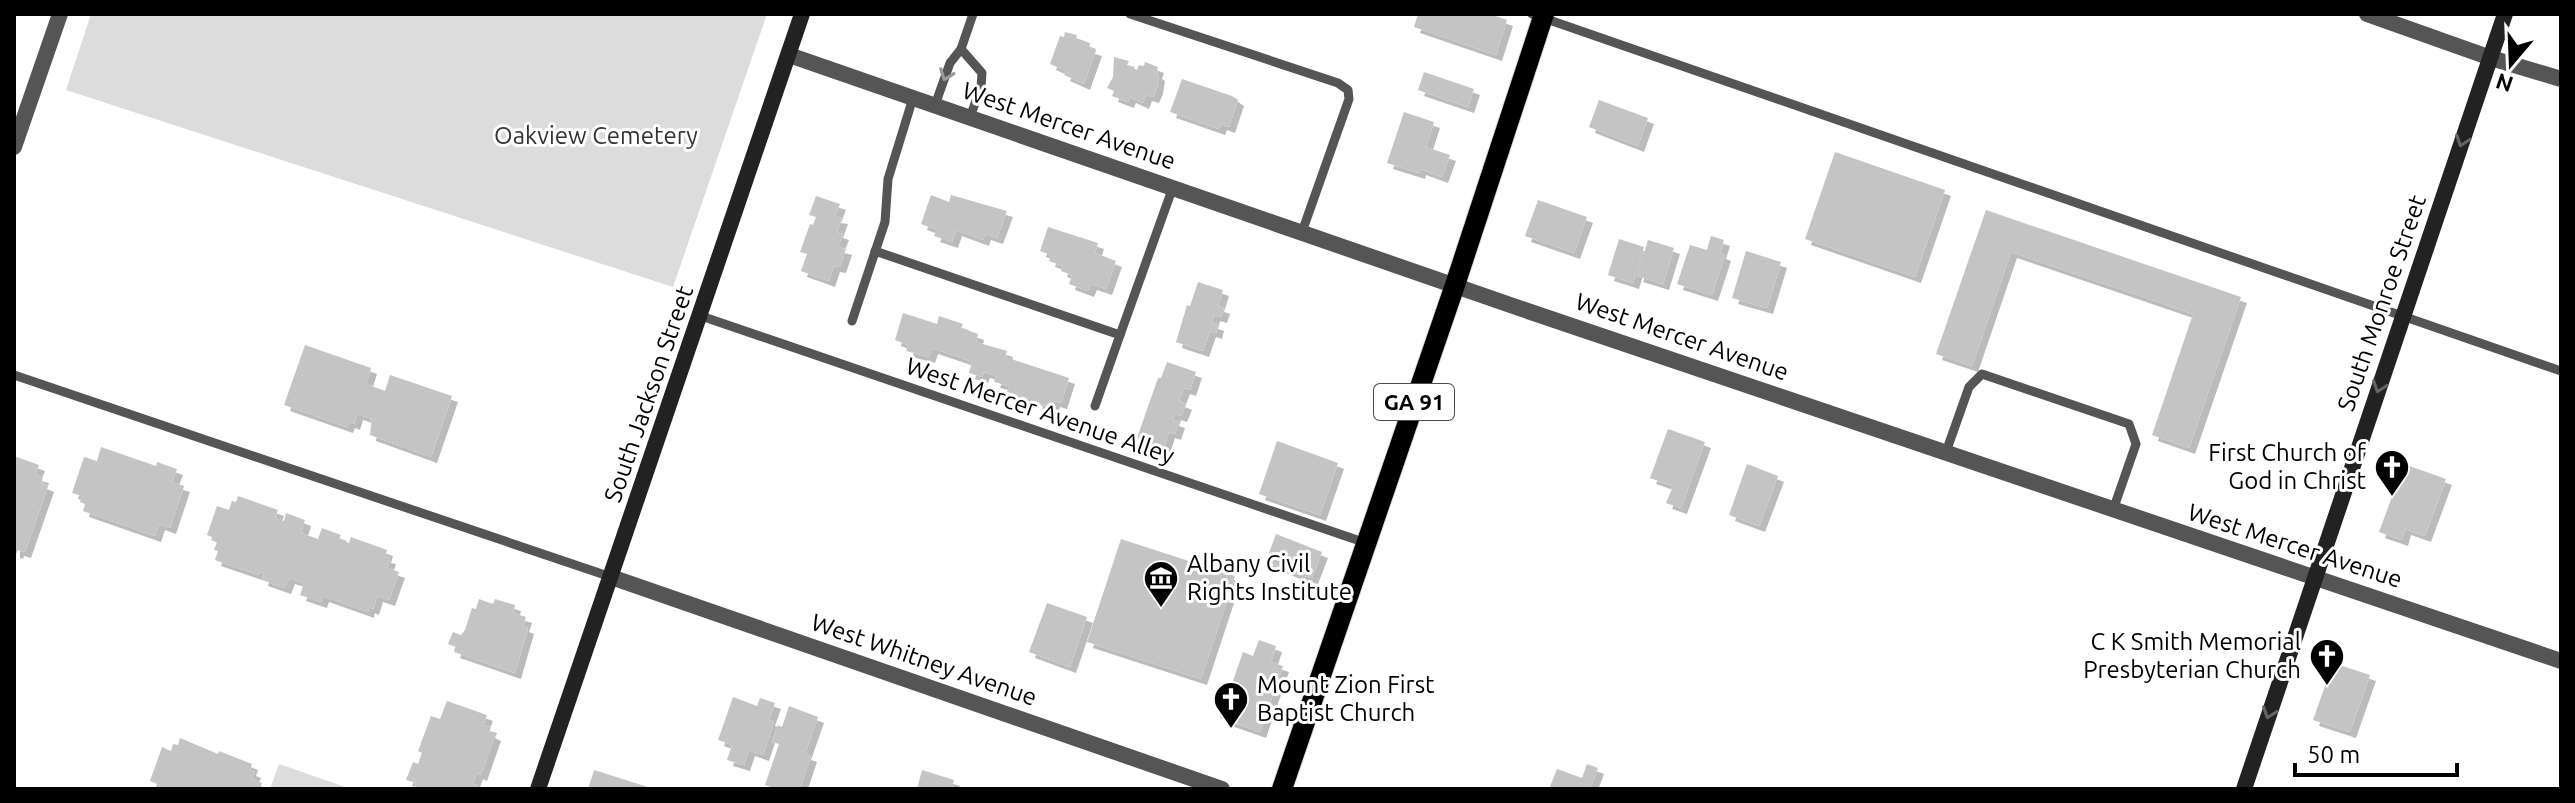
<svg xmlns="http://www.w3.org/2000/svg" width="2575" height="803" font-family="Ubuntu,sans-serif">
	<style>
		.green { fill: #dcdcdc }
		.building { fill: #c4c4c4; filter: url(#shadow) }
		.lines { fill: none; stroke-linecap: round; stroke-linejoin: round }
		.primary-casing { stroke: #dbdbdb; stroke-width: 22 }
		.lane { stroke: #555; stroke-width: 9 }
		.street { stroke: #555; stroke-width: 16 }
		.secondary { stroke: #222; stroke-width: 16 }
		.primary { stroke: #000; stroke-width: 20 }
		.oneway { stroke: #999 }
		.oneway2 { stroke: #646464 }
		.labels { text-anchor: middle; stroke-width: 6; stroke-linejoin: round; paint-order: stroke }
		.shield { fill: #fff; stroke: #4c4c4c; stroke-width: 2 }
		.shield-label { font-size: 22px; font-weight: bold; fill: #000 }
		.street-label { font-size: 24px; fill: #000; stroke: #fff }
		.park-label { font-size: 24px; fill: #333; stroke: #fff }
		.poi-label { font-size: 24px; fill: #000; stroke: #fff; text-anchor: end }
	</style>
	<defs>
		<filter id="shadow"><feDropShadow dx="6" dy="6" stdDeviation="0" flood-color="#0004"/></filter>
	</defs>
	<rect width="100%" height="100%" fill="#fff"/>
	<g class="green">
		<polygon points="91,14 767,14 673,287 66,90"/>
		<polygon points="279,764 351,789 270,789"/>
	</g>
	<g class="building">
		<polygon points="1418,14 1490,14 1507,20 1496,55 1414,27"/>
		<polygon points="1065,32 1077,35 1076,38 1090,43 1089,48 1096,50 1084,84 1064,75 1066,71 1050,64 1060,36 1064,37"/>
		<polygon points="1114,57 1129,61 1127,65 1137,70 1139,65 1144,66 1145,62 1158,67 1156,73 1159,75 1157,88 1153,97 1146,95 1143,103 1130,97 1128,102 1112,96 1114,91 1107,88 1113,77"/>
		<polygon points="1424,72 1474,89 1468,107 1418,90"/>
		<polygon points="1182,79 1232,96 1238,100 1229,127 1221,124 1219,129 1170,112"/>
		<polygon points="1599,100 1648,118 1638,146 1589,127"/>
		<polygon points="1404,112 1434,122 1426,147 1450,155 1442,177 1420,169 1419,173 1387,163"/>
		<polygon points="1835,152 1945,190 1915,277 1805,239"/>
		<polygon points="931,195 949,202 951,195 1007,211 997,238 985,234 983,240 956,230 952,242 934,236 937,230 921,224"/>
		<polygon points="816,196 840,204 835,217 842,218 837,232 843,234 838,247 846,249 840,267 834,266 829,281 801,271 807,254 800,252 810,224 813,225 816,217 809,215"/>
		<polygon points="1538,200 1587,217 1574,253 1525,236"/>
		<polygon points="1986,210 2241,297 2189,448 2152,435 2193,314 2011,252 1972,366 1936,354"/>
		<polygon points="1048,227 1098,243 1095,253 1116,261 1106,289 1091,284 1088,291 1069,284 1072,275 1061,271 1063,266 1049,261 1051,255 1040,251"/>
		<polygon points="1711,236 1724,240 1720,253 1725,255 1712,295 1677,284 1690,245 1707,250"/>
		<polygon points="1619,239 1644,247 1633,283 1608,275"/>
		<polygon points="1648,240 1674,248 1663,284 1637,276"/>
		<polygon points="1746,251 1781,262 1767,308 1732,298"/>
		<polygon points="1198,282 1223,290 1218,306 1224,308 1221,317 1214,315 1212,323 1218,325 1216,333 1210,331 1203,351 1176,342 1187,305 1190,306"/>
		<polygon points="903,313 937,324 939,316 963,324 961,328 978,334 976,342 1007,351 1005,357 1069,378 1061,403 1054,401 1052,407 1036,403 1037,400 1007,392 1009,386 994,382 996,376 984,372 982,377 969,373 972,362 962,358 932,348 929,357 906,351 908,345 895,340"/>
		<polygon points="305,345 371,368 366,384 385,391 390,375 452,396 431,457 370,435 372,419 357,414 354,424 349,422 347,427 284,405"/>
		<polygon points="1167,362 1196,372 1190,390 1184,388 1179,401 1186,404 1181,416 1175,414 1173,420 1179,422 1175,434 1169,432 1164,448 1137,438 1158,378 1161,378"/>
		<polygon points="1668,429 1705,442 1681,508 1666,503 1673,486 1650,478"/>
		<polygon points="1277,441 1338,463 1320,515 1259,494"/>
		<polygon points="101,447 156,466 157,462 177,469 172,482 184,486 170,528 159,524 155,536 83,511 85,504 80,502 82,496 72,493 84,457 97,461"/>
		<polygon points="14,456 39,465 35,475 43,477 41,483 48,486 25,552 18,550 17,553 14,552"/>
		<polygon points="1747,464 1778,476 1759,526 1729,515"/>
		<polygon points="2404,464 2446,479 2425,536 2405,529 2402,540 2379,532"/>
		<polygon points="238,496 278,510 275,518 284,521 286,513 305,520 301,533 318,539 322,528 341,535 339,539 349,543 351,537 387,550 385,557 390,558 387,568 399,572 389,600 377,596 373,609 369,607 368,612 323,596 321,602 300,595 304,583 289,578 285,588 262,580 264,573 260,572 259,575 215,560 218,551 214,550 217,542 211,540 212,537 207,535 217,506 229,510 232,501 236,502"/>
		<polygon points="1276,534 1322,552 1312,578 1299,575 1266,561"/>
		<polygon points="1121,539 1235,576 1201,679 1087,642"/>
		<polygon points="479,599 493,604 495,599 515,605 513,613 526,617 523,626 528,628 515,673 454,652 456,647 448,644 453,632 461,635 465,630 472,608 476,609"/>
		<polygon points="1047,603 1087,617 1070,667 1029,652"/>
		<polygon points="1259,640 1276,646 1271,662 1283,666 1260,732 1220,718 1243,652 1253,656"/>
		<polygon points="2333,663 2370,675 2350,732 2313,720"/>
		<polygon points="733,697 757,706 760,698 775,703 769,720 774,722 763,755 749,750 744,765 727,760 732,745 718,740"/>
		<polygon points="447,701 487,715 483,725 491,727 489,732 495,735 481,775 477,773 473,784 479,786 478,789 414,789 416,783 406,780 413,762 418,764 422,753 418,751 431,716 440,719"/>
		<polygon points="789,706 818,717 805,754 811,756 800,789 776,789 765,785 779,744 772,742 778,725 782,727"/>
		<polygon points="180,738 218,754 219,751 252,764 250,770 255,772 252,779 262,783 260,789 158,789 160,785 150,781 162,747 171,751 173,744 178,745"/>
		<polygon points="1587,764 1598,768 1590,789 1549,789 1557,769 1582,778"/>
		<polygon points="594,770 651,788 651,789 588,789"/>
		<polygon points="922,770 954,780 951,789 917,789"/>
	</g>
	<g class="lines">
		<g class="primary-casing">
			<polyline id="primary" points="1282,789 1455,285 1544,14"/>
		</g>
		<g class="lane">
			<polyline points="1130,14 1338,83 1348,90 1349,99 1302,232"/>
			<polyline points="1532,14 2561,371"/>
			<polyline points="961,49 982,73 981,87 970,117"/>
			<polyline points="935,105 950,63 961,49 973,14"/>
			<polyline points="875,251 1120,335 1095,406"/>
			<polyline points="701,316 1366,543"/>
			<polyline points="852,321 885,222 888,179 913,98"/>
			<polyline points="1120,335 1173,187"/>
			<polyline points="14,375 611,577"/>
			<polyline points="1946,452 1969,387 1982,374 2129,424 2136,444 2113,510"/>
		</g>
		<g class="street">
			<polyline points="2367,14 2491,58 2561,79"/>
			<polyline points="789,55 1519,308 2561,661"/>
			<polyline points="14,147 60,14"/>
			<polyline points="611,577 1222,789"/>
		</g>
		<g class="secondary">
			<polyline points="538,789 802,14"/>
			<polyline points="2244,789 2505,14"/>
		</g>
		<use href="#primary" class="primary"/>
	</g>
	<defs><path id="oneway-chevron" d="M-2-3.5L2.5 0L-2 3.5" fill="none" stroke-width="1.6" stroke-linecap="round" stroke-linejoin="round" transform="scale(2)"/></defs>
	<use class="oneway" href="#oneway-chevron" transform="translate(946 75) rotate(110)"/>
	<g class="oneway2">
		<use href="#oneway-chevron" transform="translate(2462 141) rotate(109)"/>
		<use href="#oneway-chevron" transform="translate(2379 387) rotate(109)"/>
		<use href="#oneway-chevron" transform="translate(2269 713) rotate(109)"/>
	</g>
	<defs>
		<g id="church-pin" transform="scale(1.8)"><path d="M0 17L-7.5 6A9.5 9.5 0 1 1 7.5 6Z" fill="#000" stroke="#fff"/><path d="M-1.2-6h2.4v3.5h3.3v2.4h-3.3V6h-2.4V-.1h-3.3v-2.4h3.3Z" fill="#fff"/></g>
		<g id="museum-pin" transform="scale(1.8)"><path d="M0 17L-7.5 6A9.5 9.5 0 1 1 7.5 6Z" fill="#000" stroke="#fff"/><path d="M0-6L6-3V-2H-6V-3ZM-5-1h2V3h-2ZM-1-1h2V3h-2ZM3-1h2V3H3ZM-6 4H6V6H-6Z" fill="#fff"/></g>
	</defs>
	<g fill-rule="evenodd">
		<use href="#church-pin" x="2392" y="467"/>
		<use href="#museum-pin" x="1161" y="578"/>
		<use href="#church-pin" x="2327" y="656"/>
		<use href="#church-pin" x="1231" y="699"/>
	</g>
	<g class="labels">
		<rect class="shield" x="1374" y="384" width="80" height="36" rx="6"/>
		<g class="shield-label">
			<text x="1414" y="410">GA 91</text>
		</g>
		<g class="street-label">
			<text transform="translate(1069 126) rotate(19)" y="8">West Mercer Avenue</text>
			<text transform="translate(2382 303) rotate(-71)" y="8">South Monroe Street</text>
			<text transform="translate(1682 337) rotate(19)" y="8">West Mercer Avenue</text>
			<text transform="translate(649 394) rotate(-71)" y="8">South Jackson Street</text>
			<text transform="translate(1040 411) rotate(19)" y="8">West Mercer Avenue Alley</text>
			<text transform="translate(2295 546) rotate(18)" y="8">West Mercer Avenue</text>
			<text transform="translate(924 660) rotate(19)" y="8">West Whitney Avenue</text>
		</g>
		<g class="park-label">
			<text x="596" y="144">Oakview Cemetery</text>
		</g>
		<g class="poi-label">
			<text x="2366" y="461">First Church of<tspan x="2366" dy="28">God in Christ</tspan></text>
			<text x="1187" y="572" text-anchor="start">Albany Civil<tspan x="1187" dy="28">Rights Institute</tspan></text>
			<text x="2301" y="650">C K Smith Memorial<tspan x="2301" dy="28">Presbyterian Church</tspan></text>
			<text x="1257" y="693" text-anchor="start">Mount Zion First<tspan x="1257" dy="28">Baptist Church</tspan></text>
		</g>
	</g>
	<rect width="2575" height="803" fill="none" stroke="#000000" stroke-width="32"/>
	<g transform="translate(2511 64) rotate(199)" stroke="#ffffff" stroke-width="6" paint-order="stroke">
	<path d="M0-6L14 30L0 20L-14 30Z" fill="#000000"/>
	<text y="-12" font-size="22" font-weight="bold" text-anchor="middle" fill="#000000">N</text>
	</g>
	<path d="M2295 763v12h162v-12" fill="none" stroke="#000000" stroke-width="4"/>
	<text x="2307" y="763" font-size="24" fill="#000000" stroke="#ffffff" stroke-width="6" paint-order="stroke">50 m</text>
</svg>
